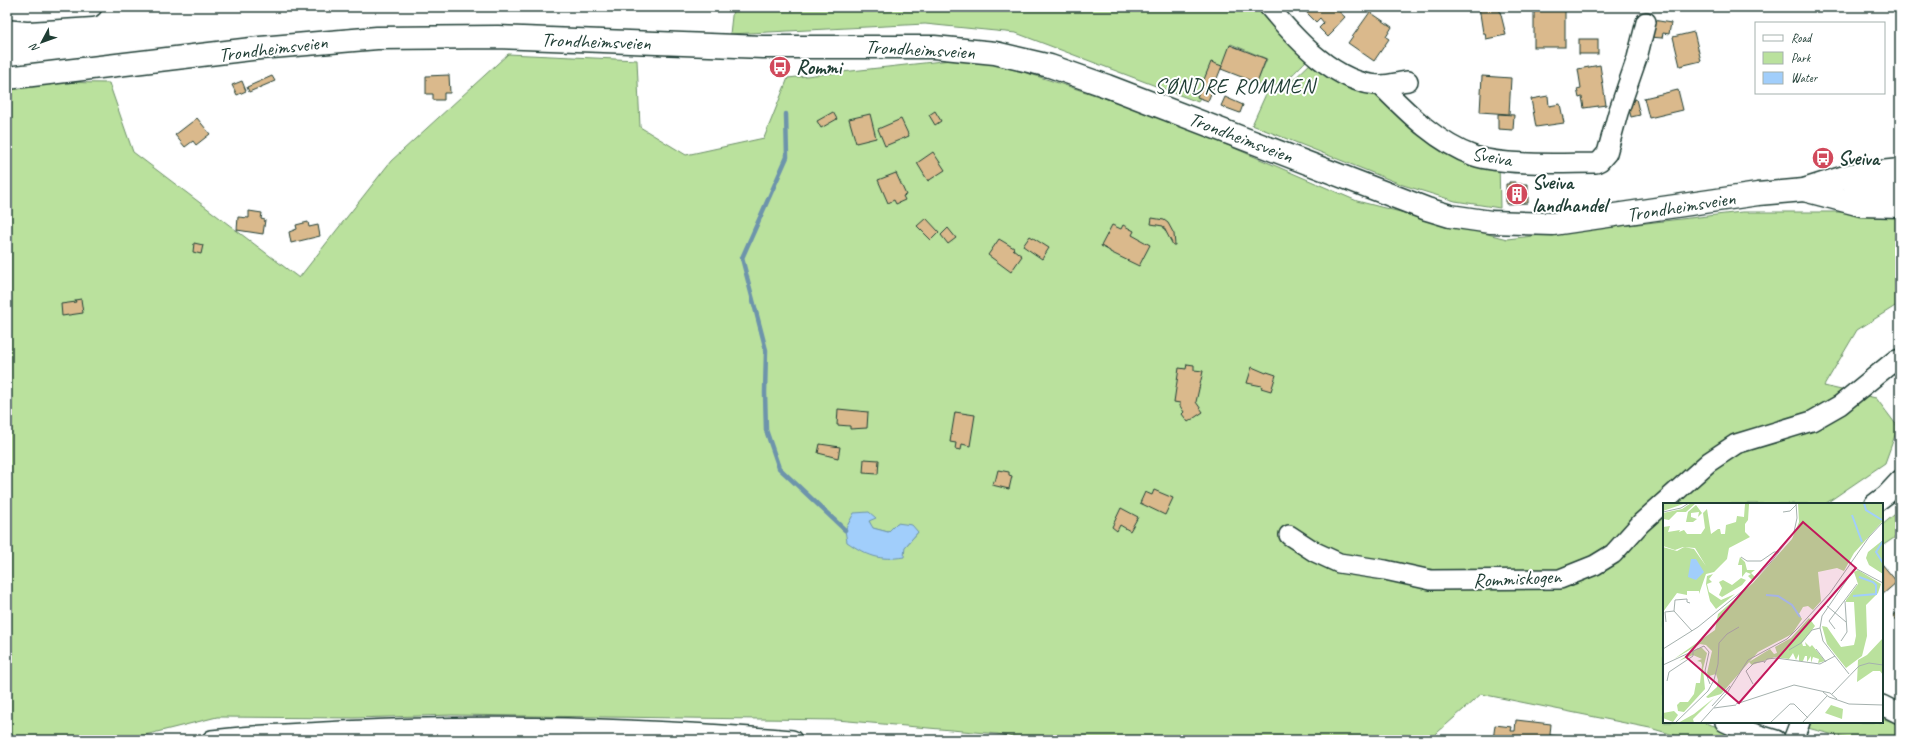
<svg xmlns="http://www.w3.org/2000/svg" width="1907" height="747" font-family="Caveat,sans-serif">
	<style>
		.green { fill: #bae19d; stroke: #6c8f68; fill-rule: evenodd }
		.water { fill: #a1cefb; stroke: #6d94ab }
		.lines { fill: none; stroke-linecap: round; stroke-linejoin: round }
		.stream { stroke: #6d94ab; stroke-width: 4.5 }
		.building { fill: #dab98c; stroke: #1f3d34 }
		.minor-casing { stroke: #1f3d34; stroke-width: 22 }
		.highway-casing { stroke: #1f3d34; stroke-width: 25 }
		.minor { stroke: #fff; stroke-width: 19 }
		.highway { stroke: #fff; stroke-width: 22 }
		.labels { text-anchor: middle; stroke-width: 4; stroke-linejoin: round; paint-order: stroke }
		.street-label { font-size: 20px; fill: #1f3d34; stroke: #fff }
		.poi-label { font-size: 20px; font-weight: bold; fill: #1f3d34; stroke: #fff; text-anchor: start }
		.neighbourhood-label { font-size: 21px; letter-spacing: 1px; fill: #1f3d34; stroke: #fff }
		.inset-river { fill: none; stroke: #a1cefb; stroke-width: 2 }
		.inset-road { fill: none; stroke: #a5b1ae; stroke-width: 1 }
		.view { fill: #c2185b; fill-opacity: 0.15; stroke: #c2185b; stroke-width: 2 }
		.inset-edge { fill: none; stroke: #1f3d34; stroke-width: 2 }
	</style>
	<rect width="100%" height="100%" fill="#fff"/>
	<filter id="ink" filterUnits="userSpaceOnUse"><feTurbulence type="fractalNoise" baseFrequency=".025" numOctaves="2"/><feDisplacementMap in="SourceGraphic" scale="8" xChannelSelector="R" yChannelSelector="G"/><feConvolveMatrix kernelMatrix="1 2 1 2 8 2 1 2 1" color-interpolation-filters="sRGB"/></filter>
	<g filter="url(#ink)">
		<g class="green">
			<path d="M733 7H1263L1309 58C1293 73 1280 94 1256 84L1267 59 1231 44 1223 67 1213 63 1198 102 1016 33 925 24 730 34Z"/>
			<path d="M508 54 637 60 640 127 686 155 764 138 788 78 978 57 1160 116 1357 201 1507 239 1742 212H1900V303L1857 330 1824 386 1876 398 1898 427 1885 463 1825 504H1664V722H1702L1759 740H1691L1650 728 1481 694 1429 740H1031L997 734 837 720 452 715 354 718 217 717 125 740H7V90L34 82 109 83 133 152 299 278 391 161ZM869 521 872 528 888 532 897 523 918 532 905 547 845 530Z"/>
			<polygon points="1317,57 1418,121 1499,160 1500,208 1455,201 1403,185 1252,125 1266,94 1285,88"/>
			<polygon points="1900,510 1900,534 1882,546 1882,525"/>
			<polygon points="1882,718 1900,725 1900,740 1853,740 1785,722 1882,722"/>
		</g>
		<path class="water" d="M869 512 876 518 869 521 873 528 888 532 897 523 912 525 918 532 905 547 904 557C879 561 868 556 847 542L845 530 854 513Z"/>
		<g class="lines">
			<polyline class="stream" points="786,114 787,157 742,258 766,350 765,393 766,430 779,468 845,530"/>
		</g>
		<g class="building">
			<polygon points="1301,7 1334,7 1345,17 1333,30 1334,31 1328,37 1319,28 1324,23 1320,18 1316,22"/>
			<polygon points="1479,7 1499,7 1506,35 1486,39 1485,33 1483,33"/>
			<rect x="1534" y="7" width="31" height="40"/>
			<polygon points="1656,7 1667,7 1666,11 1656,9"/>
			<polygon points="1370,12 1392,27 1386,37 1389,39 1374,61 1348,43"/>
			<polygon points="1653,20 1671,23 1669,34 1663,33 1662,38 1650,37"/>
			<polygon points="1694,32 1701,61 1680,66 1673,37"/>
			<rect x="1579" y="39" width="19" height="15"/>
			<polygon points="1230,45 1266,59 1257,83 1221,69"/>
			<polygon points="1211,62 1222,66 1208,101 1197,97"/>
			<polygon points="1600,65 1606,105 1584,108 1582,97 1579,98 1577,89 1581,88 1578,69"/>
			<polygon points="449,75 450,93 444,93 444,100 433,100 433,94 426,94 426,76"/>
			<polygon points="272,76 275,81 249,92 247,87"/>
			<polygon points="1482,76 1511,78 1509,114 1480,112"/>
			<polygon points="242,81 246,91 237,95 232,85"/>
			<polygon points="1678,90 1683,110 1649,118 1644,98"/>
			<polygon points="1548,96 1549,106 1560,104 1564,123 1536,127 1531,99"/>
			<polygon points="1225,97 1243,105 1240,113 1221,106"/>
			<polygon points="1636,99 1640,115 1631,117 1627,101"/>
			<polygon points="935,111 941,121 935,125 929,115"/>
			<polygon points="833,112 837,119 821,128 817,121"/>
			<polygon points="870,114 876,138 856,143 849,119"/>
			<polygon points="1498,114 1514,115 1513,130 1498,129"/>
			<polygon points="197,118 210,134 196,145 193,141 185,147 175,135"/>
			<polygon points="901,119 909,136 885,146 878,129"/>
			<polygon points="933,152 945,170 928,181 917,163"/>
			<polygon points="896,173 906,195 903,196 905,200 896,204 894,200 888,203 878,180"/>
			<polygon points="1509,182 1515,182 1515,184 1528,184 1528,203 1506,204 1506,184 1509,184"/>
			<polygon points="249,211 262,213 261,219 265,220 263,234 237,230 238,217 249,218"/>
			<polygon points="926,218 939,232 931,240 917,226"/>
			<polygon points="1152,218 1164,220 1168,223 1174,234 1175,245 1173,245 1163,226 1151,224"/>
			<polygon points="308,222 309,227 318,225 320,236 291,243 289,232 297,229 296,225"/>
			<polygon points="1112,225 1121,229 1123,225 1134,231 1132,235 1150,245 1139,266 1110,252 1110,251 1101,246"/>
			<polygon points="948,228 956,238 948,244 941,235"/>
			<polygon points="1030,236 1049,248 1042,259 1023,246"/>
			<polygon points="999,239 1014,248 1013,249 1022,256 1011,272 988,255"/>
			<polygon points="194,243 203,245 201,254 193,252"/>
			<polygon points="81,299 83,313 62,316 61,304 76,302 75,300"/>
			<polygon points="1187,364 1194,365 1194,370 1203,371 1196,402 1203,412 1188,422 1182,414 1184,412 1180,406 1180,403 1174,402 1179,368 1186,369"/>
			<polygon points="1252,367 1266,373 1267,372 1276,375 1271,391 1261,388 1262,386 1247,383"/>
			<polygon points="838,409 868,412 867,428 850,429 850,426 837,425"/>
			<polygon points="955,412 975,415 970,446 962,444 961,450 955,449 956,443 950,442"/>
			<polygon points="820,444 840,447 838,458 818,453"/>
			<polygon points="864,459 879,460 878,474 863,473"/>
			<polygon points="998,470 1009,472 1009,475 1012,476 1009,489 992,485 993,481 995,482"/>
			<polygon points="1154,490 1173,498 1165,515 1140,503 1145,492 1152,495"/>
			<polygon points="1121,508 1138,517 1130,531 1120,525 1117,531 1112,527"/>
			<polygon points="1882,564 1897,582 1882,595"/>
			<polygon points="1900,610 1900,624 1893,616"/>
			<polygon points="1516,720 1551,724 1550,735 1561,737 1560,740 1493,740 1495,725 1512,727 1511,731 1515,731"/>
		</g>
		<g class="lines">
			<g class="minor-casing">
				<g id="minor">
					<path d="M1269 7C1295 38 1336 85 1381 85 1390 85 1399 82 1408 81"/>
					<polyline points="7,9 28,11 92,7"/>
					<path d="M1380 85C1407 112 1437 143 1474 156 1506 166 1562 163 1596 163L1600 161 1607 153 1618 113 1637 58 1646 22"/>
					<polyline points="1874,504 1886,495 1900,480"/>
					<polyline points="1289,535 1315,552 1339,563 1385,570 1431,580 1560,579 1595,565 1613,554 1641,523 1709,462 1736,444 1812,421 1840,405 1894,361 1900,359"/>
					<polyline points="1882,705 1900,714"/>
					<polyline points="1725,722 1743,730 1776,740"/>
					<path d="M212 740C255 734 299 734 342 731 492 723 643 728 792 740"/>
					<polyline points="1793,740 1800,722"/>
				</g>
			</g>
			<g class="highway-casing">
				<g id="highway">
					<polyline points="7,78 260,48 377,38 498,37 763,47 934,47 995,53 1050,66 1107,86 1427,209 1450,216 1491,222 1553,224 1758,194 1804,190 1851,175 1900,170"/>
					<polyline points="1855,188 1900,187"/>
					<polyline points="1804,190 1861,205 1900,206"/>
				</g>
			</g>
			<use href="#minor" class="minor"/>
			<use href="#highway" class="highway"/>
		</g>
	</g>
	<defs>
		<g id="bus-disc" transform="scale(1.15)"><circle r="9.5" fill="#d1495b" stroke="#fff"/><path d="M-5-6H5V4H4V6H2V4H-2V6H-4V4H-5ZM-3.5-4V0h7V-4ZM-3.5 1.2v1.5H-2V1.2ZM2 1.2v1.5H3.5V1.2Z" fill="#fff"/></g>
		<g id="building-disc" transform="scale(1.15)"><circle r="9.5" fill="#d1495b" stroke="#fff"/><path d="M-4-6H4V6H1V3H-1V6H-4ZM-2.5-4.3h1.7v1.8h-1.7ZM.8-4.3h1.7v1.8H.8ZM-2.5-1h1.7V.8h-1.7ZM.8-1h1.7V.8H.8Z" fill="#fff"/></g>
	</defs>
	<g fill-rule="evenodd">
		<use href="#bus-disc" x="780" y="67"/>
		<use href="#bus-disc" x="1823" y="158"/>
		<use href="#building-disc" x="1517" y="194"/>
	</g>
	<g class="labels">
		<g class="street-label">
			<text transform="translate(596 41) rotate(2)" y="7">Trondheimsveien</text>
			<text transform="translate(273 48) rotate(-7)" y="7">Trondheimsveien</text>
			<text transform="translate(920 49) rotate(3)" y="7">Trondheimsveien</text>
			<text transform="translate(1241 137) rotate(21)" y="7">Trondheimsveien</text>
			<text transform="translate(1492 156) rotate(10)" y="7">Sveiva</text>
			<text transform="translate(1681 206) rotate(-9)" y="7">Trondheimsveien</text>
			<text transform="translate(1517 578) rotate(-3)" y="7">Rommiskogen</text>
		</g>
		<g class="poi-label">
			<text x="796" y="74">Rommi</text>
			<text x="1838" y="165">Sveiva</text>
			<text x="1532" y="189">Sveiva<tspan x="1532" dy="23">landhandel</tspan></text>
		</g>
		<g class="neighbourhood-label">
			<text x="1235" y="93">SØNDRE ROMMEN</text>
		</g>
	</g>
	<g transform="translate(1663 503)">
		<rect width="220" height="220" fill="#fff"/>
		<path d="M0 0H23L0 8ZM28 0H33L23 9H14L6 17 0 16V10L19 6ZM135 0H220V18L191 50 181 68 174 65 155 69 158 98 150 107 145 103 140 104 136 111 139 116 129 131 95 149 58 191 45 195 43 194 54 184 55 177 53 171 46 173 44 170 49 148 43 142 37 141 11 156 52 127 55 111 90 80 129 36 136 19ZM82 1H86L85 17 82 21V29L87 34 66 45 64 56 51 69 43 71 36 91V88H24V92L14 90 0 109V44L14 48 21 44 31 46 43 63 32 45 20 44 12 47 0 43V24L7 23 5 29 17 27 16 29 21 27 24 31H38L42 25 40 10 44 6 48 31 55 26H57L58 31H62L63 22 73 19 74 13 81 14ZM33 2 39 10 35 14 36 9 28 10V14L34 16 30 19H23L25 9ZM220 37V71L206 62 203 55 205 49ZM77 54 82 59 84 67H92L88 70 92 74 89 77 85 73 88 71 83 69 79 74V62H75ZM195 67 218 81 215 90 203 102 204 133 199 153 183 165 164 141 159 123 164 124 178 144 191 142 193 133 191 99H183V97L195 81 191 69ZM50 71 46 76 49 79 44 81 46 89 58 97 72 91 53 106 47 98 43 81 44 73ZM78 75 83 77 79 82 59 94 56 92 59 85 56 79 60 77 69 82ZM146 115 152 123 139 140 140 143H143L142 139 147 144 149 142 162 158 155 160 156 156 150 154 148 160V153L144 159V153H142L140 158H136V151L133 157 130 150 126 156 112 154 89 162 86 159 107 146 111 151 114 150 112 144 128 135ZM220 135V172L217 168H210L194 179 195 157 204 152ZM35 145H39L44 150 40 166 42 186 21 209 15 208 14 202 17 199H25L31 191 33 180H37L39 162 38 159 34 158 39 156 30 152 16 158ZM51 195 30 216 31 220H15L31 211ZM168 202 180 206 179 216 162 210ZM11 208 15 212 10 219 0 215V210Z" fill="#bae19d"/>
		<path d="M28 56H33L41 69 33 77 25 74Z" fill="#a1cefb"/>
		<path class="inset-river" d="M201 0 203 7 219 17M189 12 199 39M220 38 213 49 220 60M103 92 115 93 129 102 137 114M190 93 213 91V82L210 79 196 74"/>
		<path class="inset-road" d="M0 9 18 5 26 0M120 9 127 8 133 2M78 54 84 58H98L111 49H116M164 103 183 119M11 108 12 97 24 96V99L27 100M3 119 2 109 11 108 29 128M172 126 166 118 194 81M178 138 184 129 182 98M0 146 35 124 83 85 108 59 131 29 134 15 133 0M153 146 163 159M126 147 138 140 149 127 157 125M101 160 104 156 113 155 157 161 172 153M0 162 41 143 46 149 42 168 47 181M186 171 160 138 157 125 159 113 192 65 220 80M4 178 6 169 30 153V146M90 181 83 168 91 160 102 158M160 189 166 194 186 201 220 202M169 191 196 163 206 160 220 162M73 201 131 182 167 190 174 196M49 203 67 183M51 205 73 202M12 220 45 188 51 177 55 161 56 140 64 131 76 124M37 220 64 190 85 157 124 136 134 126 167 90 206 34 220 19M107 220 127 201H131L145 215M139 220 164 193"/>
		<path class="view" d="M140 19 193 65 76 200 23 154Z"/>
		<rect width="220" height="220" class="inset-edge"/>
	</g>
	<rect width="1907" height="747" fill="none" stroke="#fff" stroke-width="24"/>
	<rect x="12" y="12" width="1883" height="723" fill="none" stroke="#1f3d34" stroke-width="1.5" filter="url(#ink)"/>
	<rect x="1755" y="22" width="130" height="72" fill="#ffffff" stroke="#a5b1ae"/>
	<rect x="1763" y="35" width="20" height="6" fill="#ffffff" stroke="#a5b1ae"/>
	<text x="1791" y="42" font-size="12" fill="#1f3d34">Road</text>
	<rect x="1763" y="52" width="20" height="12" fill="#bae19d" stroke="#a5b1ae"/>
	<text x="1791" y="62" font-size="12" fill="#1f3d34">Park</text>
	<rect x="1763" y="72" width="20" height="12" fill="#a1cefb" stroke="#a5b1ae"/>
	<text x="1791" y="82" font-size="12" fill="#1f3d34">Water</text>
	<g transform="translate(42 42) rotate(229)" stroke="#ffffff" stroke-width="3" paint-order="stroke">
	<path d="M0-3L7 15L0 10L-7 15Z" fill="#1f3d34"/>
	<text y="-6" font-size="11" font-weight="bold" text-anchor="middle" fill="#1f3d34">N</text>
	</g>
</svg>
